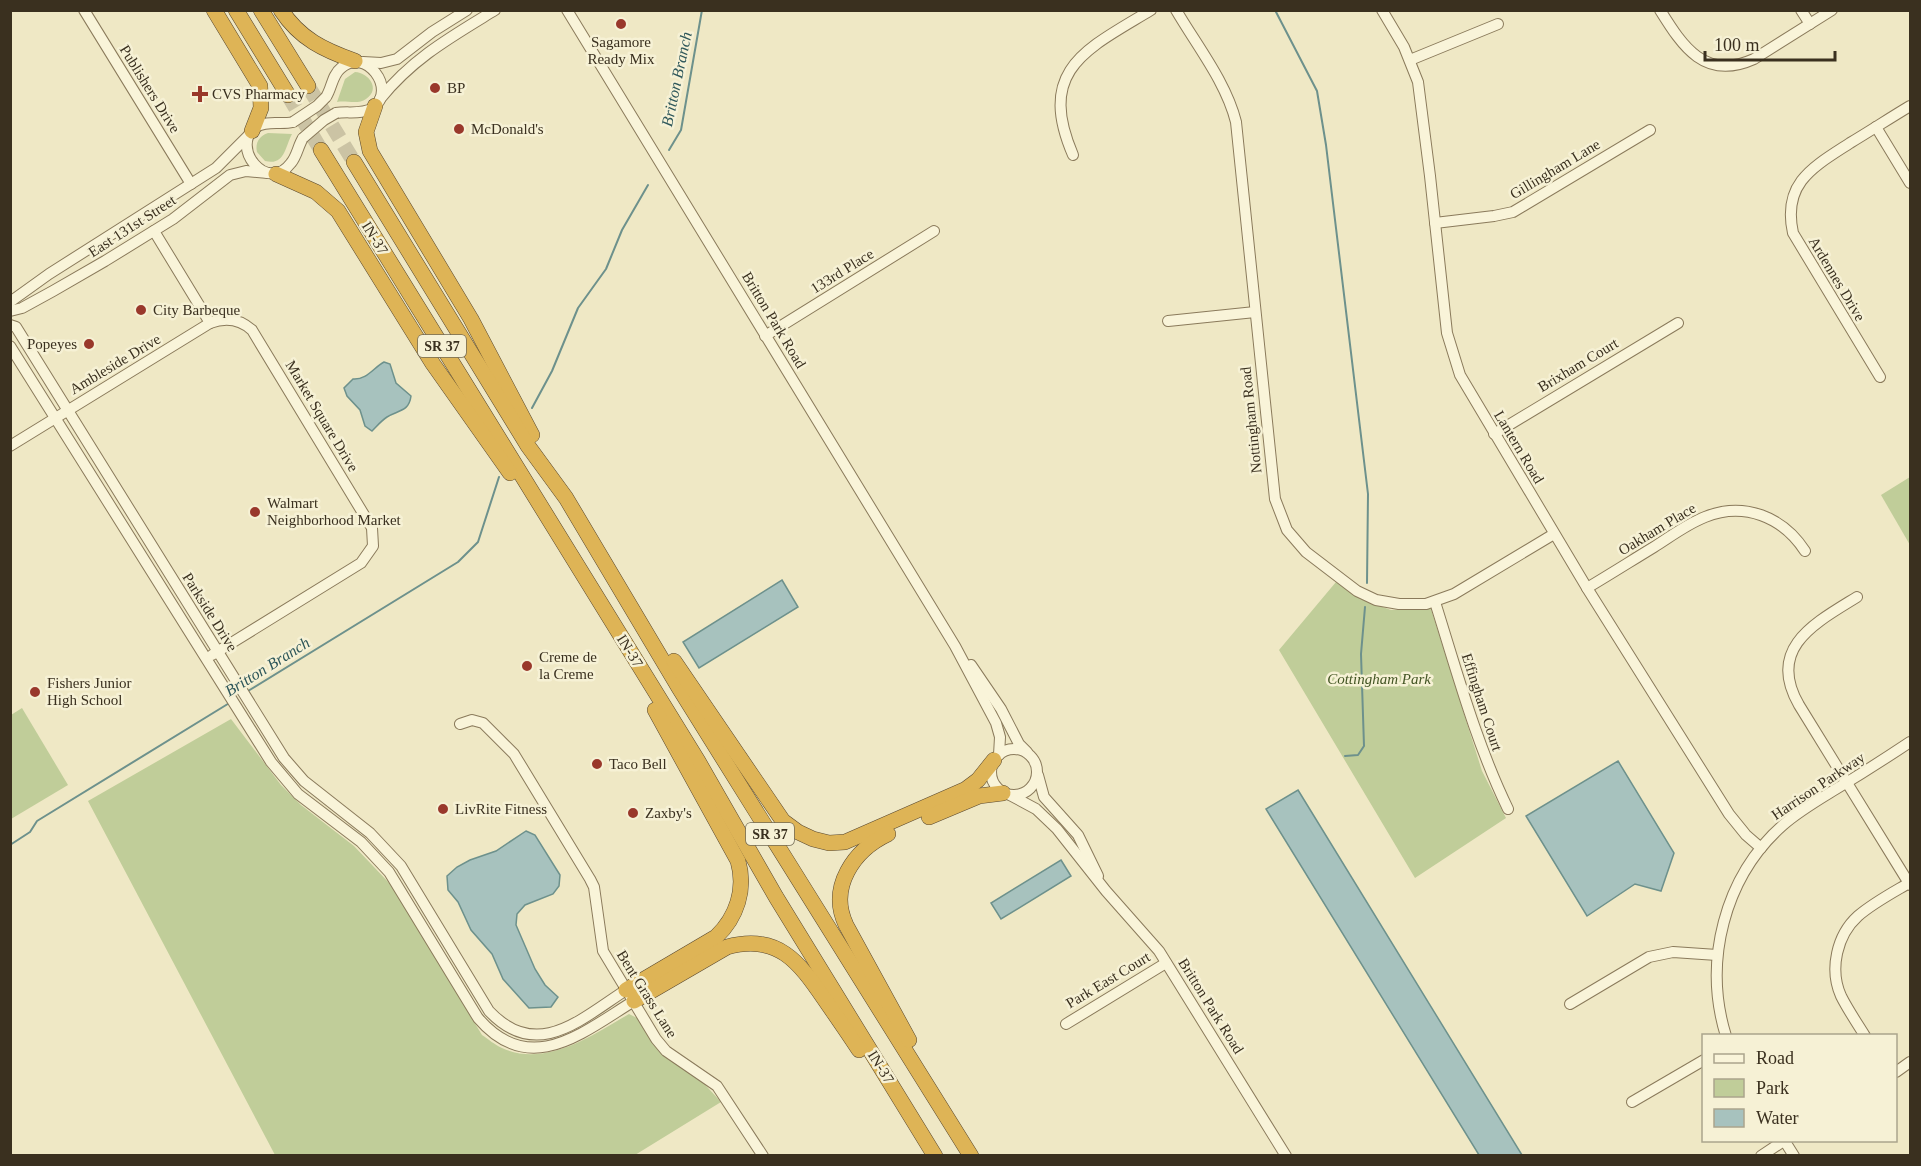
<svg xmlns="http://www.w3.org/2000/svg" width="1921" height="1166" font-family="'Times New Roman',serif">
	<style>
		.green { fill: #c0cd99 }
		.water { fill: #a7c2be; stroke: #6d918c; stroke-width: 1.5 }
		.lines { fill: none; stroke-linecap: round; stroke-linejoin: round }
		.stream { stroke: #6d918c; stroke-width: 2 }
		.highway-tunnel { stroke: #cbc3a4; stroke-width: 15; stroke-dasharray: 15 8; stroke-linecap: butt }
		.minor-casing { stroke: #8a7a5b; stroke-width: 12 }
		.highway-casing { stroke: #58472f; stroke-width: 16 }
		.minor { stroke: #f9f4d9; stroke-width: 10 }
		.highway { stroke: #deb456; stroke-width: 15 }
		.minor-bridge-casing { stroke: #8a7a5b; stroke-width: 12; stroke-linecap: butt }
		.minor-bridge { stroke: #f9f4d9; stroke-width: 10 }
		.poi-dot { fill: #99382b; stroke: #f6f1d5; stroke-width: 2 }
		.labels { text-anchor: middle; stroke-width: 5; stroke-linejoin: round; paint-order: stroke }
		.shield { fill: #f6f1d5; stroke: #726a56; stroke-width: 1.5 }
		.shield-label { font-size: 14px; font-weight: bold; fill: #3a301f }
		.poi-label { font-size: 15px; fill: #3a301f; stroke: #f6f1d5; text-anchor: start }
		.street-label { font-size: 15px; fill: #3a301f; stroke: #f6f1d5 }
		.park-label { font-size: 15px; font-style: italic; fill: #445625; stroke: #f6f1d5 }
		.water-label { font-size: 16px; font-style: italic; fill: #2e575a; stroke: #f6f1d5 }
	</style>
	<rect width="100%" height="100%" fill="#efe8c5"/>
	<g class="green">
		<path d="M355 72C369 73 381 89 366 99 358 105 346 100 337 102L345 79Z"/>
		<path d="M268 133 292 134C285 147 285 166 265 161L257 152C255 143 259 136 268 133Z"/>
		<polygon points="1910,477 1910,545 1881,495"/>
		<polygon points="1336,582 1360,599 1391,610 1431,609 1482,771 1506,818 1415,878 1279,650"/>
		<polygon points="22,708 68,785 11,819 11,715"/>
		<path d="M231 719 281 785 301 805 354 846 392 886 482 1035C488 1039 495 1045 502 1048 546 1068 593 1035 629 1014L639 1019 660 1052 698 1077 721 1102 635 1155H275L88 801Z"/>
	</g>
	<g class="water">
		<path d="M384 362 390 364 396 383 411 396C409 412 398 410 387 417 381 421 377 426 372 431L365 426 360 410 347 396 344 388 353 379C367 380 373 368 384 362Z"/>
		<polygon points="782,580 798,607 699,668 683,642"/>
		<polygon points="1618,761 1674,853 1661,891 1635,884 1587,916 1526,816"/>
		<polygon points="1298,790 1522,1155 1479,1155 1266,809"/>
		<polygon points="526,831 535,835 560,875 559,886 553,894 525,905 517,914 516,925 535,969 545,985 558,997 551,1007 529,1008 503,979 492,954 471,930 458,902 448,890 447,876 457,867 470,860 496,851"/>
		<polygon points="1061,860 1071,876 1001,919 991,903"/>
	</g>
	<g class="lines">
		<g class="stream">
			<polyline points="1275,10 1317,91 1326,145 1368,494 1367,583"/>
			<polyline points="669,150 681,130 702,10"/>
			<polyline points="532,408 552,371 578,308 606,269 622,230 648,185"/>
			<polyline points="248,691 458,562 478,542 499,477"/>
			<polyline points="1345,756 1358,755 1364,746 1361,654 1365,607"/>
			<polyline points="10,845 30,832 37,821 231,702"/>
		</g>
		<g class="highway-tunnel">
			<polyline points="308,86 354,162"/>
			<polyline points="288,95 321,150"/>
		</g>
		<g class="minor-casing">
			<g id="minor">
				<polyline points="84,10 191,184"/>
				<polyline points="567,10 955,646 996,723 1000,737 999,755"/>
				<path d="M1176 10C1197 46 1226 82 1236 122L1275 499 1287 530 1306 552 1357 591 1376 600 1399 604H1426L1454 594 1554 534"/>
				<polyline points="1382,10 1404,47 1418,82 1430,176 1447,333 1460,375 1587,588 1729,814 1746,835 1761,848"/>
				<path d="M1660 10C1683 47 1705 81 1754 59L1832 10"/>
				<polyline points="1801,10 1810,24"/>
				<polyline points="1410,60 1498,24"/>
				<polyline points="363,62 381,63 397,59 432,32 467,10"/>
				<path d="M326 97C332 88 332 75 341 68 365 46 398 89 373 108 362 115 348 111 336 113"/>
				<path d="M380 99C413 58 451 37 495 10"/>
				<path d="M293 122C280 125 268 120 256 127 229 146 267 195 291 163 297 156 298 146 303 138"/>
				<polyline points="1876,127 1910,183"/>
				<path d="M1073 155C1036 69 1087 49 1151 10"/>
				<polyline points="1435,223 1494,216 1513,212 1650,130"/>
				<polyline points="154,231 210,323"/>
				<polyline points="10,302 49,274 216,168 249,135"/>
				<polyline points="10,311 22,308 53,291 105,261 173,219 230,175 246,171 268,173"/>
				<polyline points="1168,321 1255,312"/>
				<path d="M10 325 16 327 284 758 304 781 370 833 401 866 489 1011C537 1062 581 1019 626 990"/>
				<polyline points="765,336 934,231"/>
				<path d="M10 346 271 762 298 794 361 842 389 872 478 1018C530 1079 583 1032 634 1001"/>
				<path d="M1880 377 1793 233C1782 183 1813 167 1850 143 1870 131 1890 118 1910 106"/>
				<polyline points="1494,434 1678,323"/>
				<path d="M10 446 210 323C226 317 240 319 252 330L372 528 373 546 361 563 212 655"/>
				<path d="M1587 588C1609 575 1631 561 1654 547 1670 537 1687 524 1705 517 1744 501 1783 517 1805 551"/>
				<path d="M1857 597C1815 623 1766 648 1799 705L1910 885"/>
				<path d="M1435 602C1457 672 1476 743 1508 809"/>
				<polyline points="971,665 1001,709 1019,744 1027,752"/>
				<polyline points="460,724 472,720 483,723 514,754 590,879 594,887 603,951 656,1039 666,1051 717,1086 763,1156"/>
				<circle cx="1014" cy="772" r="23"/>
				<polyline points="1038,775 1044,797 1078,835 1098,876"/>
				<polyline points="1010,795 1036,809 1057,829 1106,891 1159,951 1286,1156"/>
				<polyline points="1570,1004 1649,957 1673,952 1717,955"/>
				<polyline points="1066,1024 1166,963"/>
				<path d="M1726 1036C1703 962 1724 877 1783 825 1799 811 1818 800 1836 789 1861 774 1886 758 1910 742"/>
				<path d="M1865 1036C1857 1023 1848 1010 1841 996 1829 969 1837 935 1858 916 1873 903 1892 893 1909 883"/>
				<polyline points="1896,1072 1910,1062"/>
				<polyline points="1632,1102 1704,1060"/>
				<polyline points="1784,1140 1794,1156"/>
				<polyline points="1761,1156 1785,1140"/>
			</g>
		</g>
		<g class="highway-casing">
			<g id="highway">
				<polyline points="214,10 260,86 261,108 252,131"/>
				<polyline points="236,10 288,95"/>
				<polyline points="261,10 308,86"/>
				<path d="M281 10C300 39 324 50 355 61"/>
				<polyline points="375,106 366,132 370,151 471,319 532,435"/>
				<polyline points="321,150 698,761 776,897 935,1156"/>
				<polyline points="354,162 528,446 566,498 679,688 971,1156"/>
				<polyline points="276,174 316,192 338,211 433,364 510,473"/>
				<polyline points="674,661 783,821 798,832 813,839 829,843 845,842 966,789 978,780 994,760"/>
				<polyline points="929,817 979,796 1003,793"/>
				<path d="M888 834C854 850 828 887 846 925L909 1040"/>
				<path d="M626 990 716 937C737 917 746 889 738 861L655 710"/>
				<path d="M634 1001 727 947C778 933 799 962 825 1000 836 1016 848 1033 859 1050"/>
			</g>
		</g>
		<use href="#minor" class="minor"/>
		<use href="#highway" class="highway"/>
		<g class="minor-bridge-casing">
			<g id="minor-bridge">
				<polyline points="293,122 317,106 326,97"/>
				<polyline points="303,138 324,120 336,113"/>
			</g>
		</g>
		<use href="#minor-bridge" class="minor-bridge"/>
	</g>
	<g class="poi-dot">
		<circle cx="621" cy="24" r="6"/>
		<circle cx="435" cy="88" r="6"/>
		<path d="M197 85h6v6h6v6h-6v6h-6v-6h-6v-6h6z"/>
		<circle cx="459" cy="129" r="6"/>
		<circle cx="141" cy="310" r="6"/>
		<circle cx="89" cy="344" r="6"/>
		<circle cx="255" cy="512" r="6"/>
		<circle cx="527" cy="666" r="6"/>
		<circle cx="35" cy="692" r="6"/>
		<circle cx="597" cy="764" r="6"/>
		<circle cx="443" cy="809" r="6"/>
		<circle cx="633" cy="813" r="6"/>
	</g>
	<g class="labels">
		<g class="shield">
			<rect x="418" y="335" width="48" height="22" rx="4.5"/>
			<rect x="746" y="823" width="48" height="22" rx="4.5"/>
		</g>
		<g class="shield-label">
			<text x="442" y="351">SR 37</text>
			<text x="770" y="839">SR 37</text>
		</g>
		<g class="poi-label">
			<text x="621" y="47" text-anchor="middle">Sagamore<tspan x="621" dy="17">Ready Mix</tspan></text>
			<text x="447" y="93">BP</text>
			<text x="212" y="99">CVS Pharmacy</text>
			<text x="471" y="134">McDonald's</text>
			<text x="153" y="315">City Barbeque</text>
			<text x="77" y="349" text-anchor="end">Popeyes</text>
			<text x="267" y="508">Walmart<tspan x="267" dy="17">Neighborhood Market</tspan></text>
			<text x="539" y="662">Creme de<tspan x="539" dy="17">la Creme</tspan></text>
			<text x="47" y="688">Fishers Junior<tspan x="47" dy="17">High School</tspan></text>
			<text x="609" y="769">Taco Bell</text>
			<text x="455" y="814">LivRite Fitness</text>
			<text x="645" y="818">Zaxby's</text>
		</g>
		<g class="street-label">
			<text transform="translate(150 89) rotate(58)" y="5">Publishers Drive</text>
			<text transform="translate(1555 169) rotate(-31)" y="5">Gillingham Lane</text>
			<text transform="translate(132 226) rotate(-33)" y="5">East 131st Street</text>
			<text transform="translate(375 238) rotate(58)" y="5">IN-37</text>
			<text transform="translate(842 271) rotate(-32)" y="5">133rd Place</text>
			<text transform="translate(1837 279) rotate(59)" y="5">Ardennes Drive</text>
			<text transform="translate(774 320) rotate(59)" y="5">Britton Park Road</text>
			<text transform="translate(115 364) rotate(-31)" y="5">Ambleside Drive</text>
			<text transform="translate(1578 365) rotate(-31)" y="5">Brixham Court</text>
			<text transform="translate(322 416) rotate(59)" y="5">Market Square Drive</text>
			<text transform="translate(1251 420) rotate(-96)" y="5">Nottingham Road</text>
			<text transform="translate(1519 447) rotate(59)" y="5">Lantern Road</text>
			<text transform="translate(1657 529) rotate(-31)" y="5">Oakham Place</text>
			<text transform="translate(210 612) rotate(58)" y="5">Parkside Drive</text>
			<text transform="translate(630 651) rotate(58)" y="5">IN-37</text>
			<text transform="translate(1482 702) rotate(72)" y="5">Effingham Court</text>
			<text transform="translate(1818 786) rotate(-34)" y="5">Harrison Parkway</text>
			<text transform="translate(1108 980) rotate(-31)" y="5">Park East Court</text>
			<text transform="translate(647 994) rotate(58)" y="5">Bent Grass Lane</text>
			<text transform="translate(1211 1006) rotate(58)" y="5">Britton Park Road</text>
			<text transform="translate(881 1067) rotate(58)" y="5">IN-37</text>
		</g>
		<g class="park-label">
			<text x="1379" y="684">Cottingham Park</text>
		</g>
		<g class="water-label">
			<text transform="translate(676 79) rotate(-78)" y="6">Britton Branch</text>
			<text transform="translate(267 666) rotate(-32)" y="6">Britton Branch</text>
		</g>
	</g>
	<rect width="1921" height="1166" fill="none" stroke="#3a301f" stroke-width="24"/>
	<rect x="1702" y="1034" width="195" height="108" fill="#f6f1d5" stroke="#aba48c" stroke-width="1.5"/>
	<rect x="1714" y="1054" width="30" height="9" fill="#f9f4d9" stroke="#aba48c" stroke-width="1.5"/>
	<text x="1756" y="1064" font-size="18" fill="#3a301f">Road</text>
	<rect x="1714" y="1079" width="30" height="18" fill="#c0cd99" stroke="#aba48c" stroke-width="1.5"/>
	<text x="1756" y="1094" font-size="18" fill="#3a301f">Park</text>
	<rect x="1714" y="1109" width="30" height="18" fill="#a7c2be" stroke="#aba48c" stroke-width="1.5"/>
	<text x="1756" y="1124" font-size="18" fill="#3a301f">Water</text>
	<path d="M1705 51v9h130v-9" fill="none" stroke="#3a301f" stroke-width="3"/>
	<text x="1714" y="51" font-size="18" fill="#3a301f" stroke="#f6f1d5" stroke-width="4.5" paint-order="stroke">100 m</text>
</svg>
